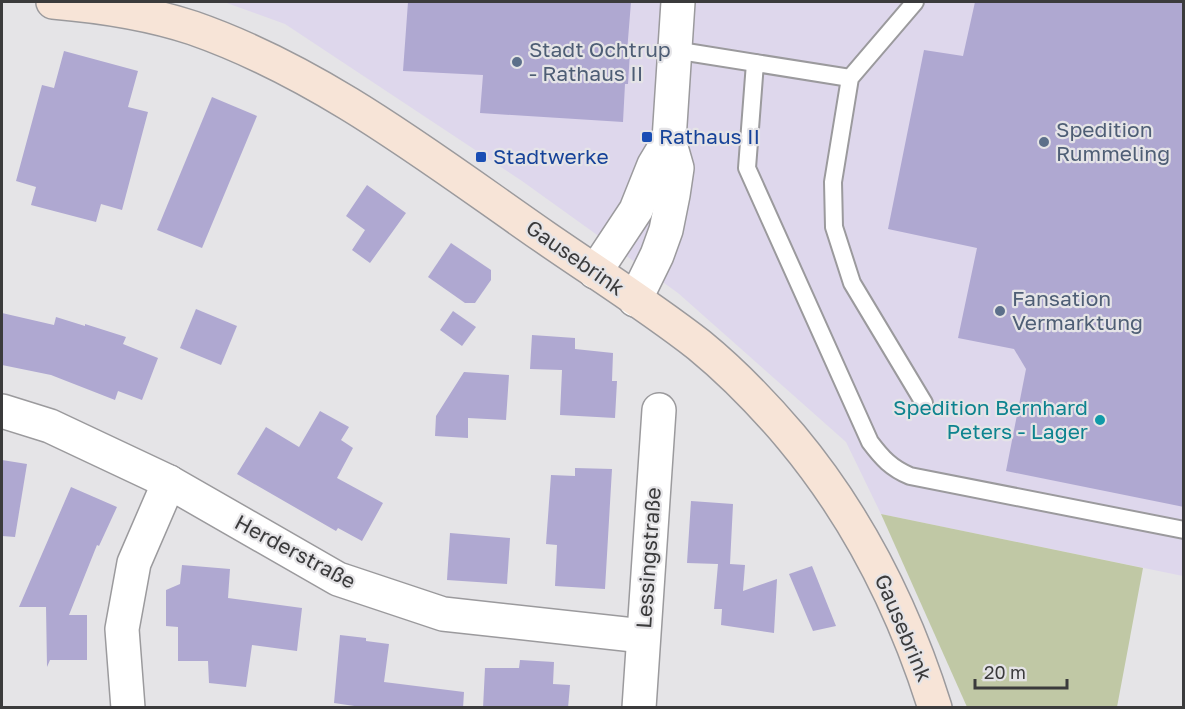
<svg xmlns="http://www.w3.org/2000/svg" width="1185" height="709" font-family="'Golos Text',sans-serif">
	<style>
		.commercial { fill: #ded7ec }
		.green { fill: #c0c8a5 }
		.building { fill: #afa8d1 }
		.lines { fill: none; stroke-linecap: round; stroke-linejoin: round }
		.lane-casing { stroke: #9b9a9d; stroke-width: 20 }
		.street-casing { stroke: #9b9a9d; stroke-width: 36 }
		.secondary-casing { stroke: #9b9a9d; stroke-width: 36 }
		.lane { stroke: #fff; stroke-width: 16 }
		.street { stroke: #fff; stroke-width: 33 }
		.secondary { stroke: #f7e4d7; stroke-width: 33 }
		.service-dot { fill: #5c6f8a; stroke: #e5e4e7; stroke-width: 2 }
		.transit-dot { fill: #1a4fb4; stroke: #e5e4e7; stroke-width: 2 }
		.culture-dot { fill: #0f9aa8; stroke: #e5e4e7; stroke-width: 2 }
		.labels { text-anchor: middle; stroke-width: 4.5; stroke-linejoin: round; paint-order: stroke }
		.service-label { font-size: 21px; fill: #4e5e75; stroke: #e5e4e7; text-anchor: start }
		.transit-label { font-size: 21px; fill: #164399; stroke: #e5e4e7; text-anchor: start }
		.street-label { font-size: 21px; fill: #3b3b3c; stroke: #e5e4e7 }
		.culture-label { font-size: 21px; fill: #0d838f; stroke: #e5e4e7; text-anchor: end }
	</style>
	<rect width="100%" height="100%" fill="#e5e4e7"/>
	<polygon class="commercial" points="224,2 1183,2 1183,576 881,514 846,442 678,293 522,181 285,24"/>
	<polygon class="green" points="881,514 1143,568 1117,707 967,707"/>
	<g class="building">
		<polygon points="408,2 631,2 627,52 630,52 628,84 625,84 623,122 480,113 483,75 403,71"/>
		<polygon points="975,2 1184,2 1184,507 1006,471 1026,369 1014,349 958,338 977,248 888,229 924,50 963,56"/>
		<polygon points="64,51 138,71 128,107 148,112 122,210 101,204 96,222 31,205 36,187 16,181 42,85 54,88"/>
		<polygon points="212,97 257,116 202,248 157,230"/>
		<polygon points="367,185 406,213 370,263 352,250 365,230 346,216"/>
		<polygon points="451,243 491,270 491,280 475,303 465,303 428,277"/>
		<polygon points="196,309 237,326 221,365 180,348"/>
		<polygon points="453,311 476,327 462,346 440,330"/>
		<polygon points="2,313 54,325 56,317 85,326 85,324 126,337 123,344 158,358 142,400 118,391 115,400 51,375 2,365"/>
		<polygon points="532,335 575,338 575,349 613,353 612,381 617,381 615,418 560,415 562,370 530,369"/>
		<polygon points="464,372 509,375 506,420 468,418 468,438 435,436 436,416"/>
		<polygon points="320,411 349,427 341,440 353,448 337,478 383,503 362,541 338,528 336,531 237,474 266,427 299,447"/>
		<polygon points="2,460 27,464 15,537 2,536"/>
		<polygon points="575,468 612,469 605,589 555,586 557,545 546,544 551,475 575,476"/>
		<polygon points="71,487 117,507 99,546 97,545 69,615 87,615 87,660 50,660 47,667 46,607 19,607"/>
		<polygon points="691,501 733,504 730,564 745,565 743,591 777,579 774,633 721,625 722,609 714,609 718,564 687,563"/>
		<polygon points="450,533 510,538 507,584 447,580"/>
		<polygon points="182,565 230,569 228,598 302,608 297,651 252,645 246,687 209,683 208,661 178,661 178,627 166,626 166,590 180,584"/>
		<polygon points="812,566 836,626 813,631 789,574"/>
		<polygon points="340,635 366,638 366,641 389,644 384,682 464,692 463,708 368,708 334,703"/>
		<polygon points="520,660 554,662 553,684 570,685 568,708 483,708 485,668 519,668"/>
	</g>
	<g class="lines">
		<g class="lane-casing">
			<g id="lane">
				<polyline points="915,2 850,78 833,182 834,227 852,283 924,403"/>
				<polyline points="674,50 850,78"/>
				<path d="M755 63 747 168 870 442C882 458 891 468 910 476L1184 530"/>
			</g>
		</g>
		<g class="street-casing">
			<g id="street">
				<polyline points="595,272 636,210 654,165 669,140"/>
				<polyline points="635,300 657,255 666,230 673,195 677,168 669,140 678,2"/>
				<polyline points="2,411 50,426 169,482 338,579 443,614 643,636"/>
				<polyline points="128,708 122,629 134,563 169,482"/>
				<polyline points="639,708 659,410"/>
			</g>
		</g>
		<g class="secondary-casing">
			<path id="secondary" d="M53 2C100 6 148 13 193 28 322 73 432 159 543 236 595 272 649 306 699 345 732 372 763 404 791 437 857 516 904 609 935 708"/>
		</g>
		<use href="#lane" class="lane"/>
		<use href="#street" class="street"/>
		<use href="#secondary" class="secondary"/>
	</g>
	<g class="service-dot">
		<circle cx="517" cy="62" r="6"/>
		<circle cx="1044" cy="142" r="6"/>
		<circle cx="1000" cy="311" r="6"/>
	</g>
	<g class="transit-dot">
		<rect x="641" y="131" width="12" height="12" rx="3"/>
		<rect x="475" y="151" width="12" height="12" rx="3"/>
	</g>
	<circle class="culture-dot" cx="1100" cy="420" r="6"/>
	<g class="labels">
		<g class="service-label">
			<text x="529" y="57">Stadt Ochtrup<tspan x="529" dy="24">- Rathaus II</tspan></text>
			<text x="1056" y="137">Spedition<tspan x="1056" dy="24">Rummeling</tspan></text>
			<text x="1012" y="306">Fansation<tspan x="1012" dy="24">Vermarktung</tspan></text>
		</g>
		<g class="transit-label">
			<text x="659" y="144">Rathaus II</text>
			<text x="493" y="164">Stadtwerke</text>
		</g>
		<g class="street-label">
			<text transform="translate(575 258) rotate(35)" y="7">Gausebrink</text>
			<text transform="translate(295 552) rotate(28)" y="7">Herderstraße</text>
			<text transform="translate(649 558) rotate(-86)" y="7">Lessingstraße</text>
			<text transform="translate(903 628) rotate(67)" y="7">Gausebrink</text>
		</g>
		<g class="culture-label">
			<text x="1088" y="415">Spedition Bernhard<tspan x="1088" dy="24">Peters - Lager</tspan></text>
		</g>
	</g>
	<rect width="1185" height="709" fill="none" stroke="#3b3b3c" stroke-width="6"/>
	<path d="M975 679v9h92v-9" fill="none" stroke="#3b3b3c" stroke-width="3"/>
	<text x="984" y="679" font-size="18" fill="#3b3b3c" stroke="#e5e4e7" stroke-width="4.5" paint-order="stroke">20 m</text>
</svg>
